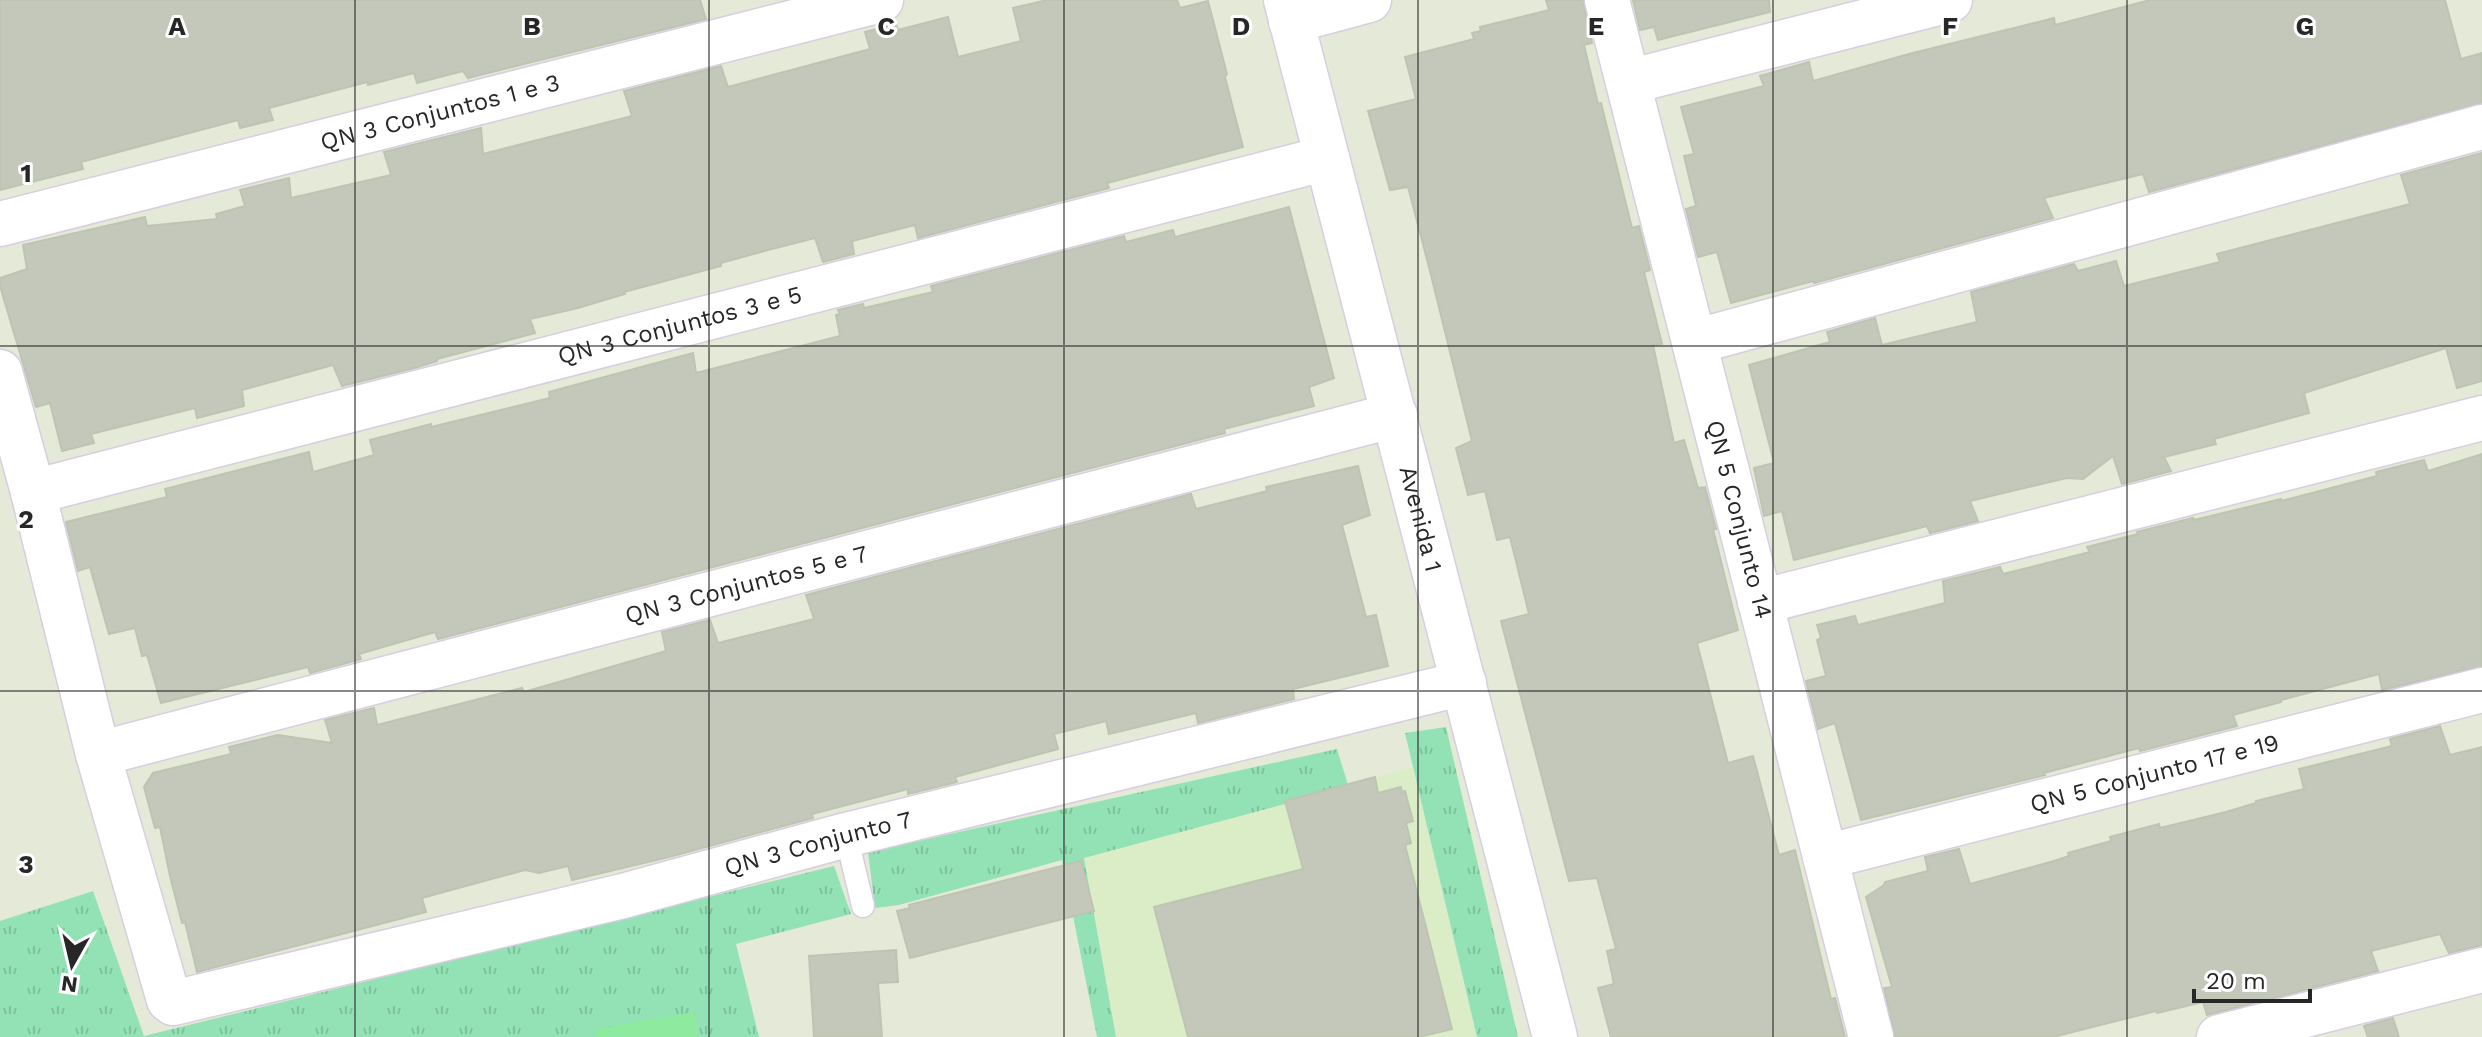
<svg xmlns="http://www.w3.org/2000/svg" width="2482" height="1037" font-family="'Work Sans',sans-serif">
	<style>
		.education { fill: #dbedc6 }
		.grass { fill: url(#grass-tufts) }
		.pitch { fill: #8dea9f }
		.building { fill: #c3c8bb; stroke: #bdc5b2; stroke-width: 2 }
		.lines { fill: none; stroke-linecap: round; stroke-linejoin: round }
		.service-casing { stroke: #d8cde1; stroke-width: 25 }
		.minor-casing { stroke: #d8cde1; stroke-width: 47 }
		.service { stroke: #fff; stroke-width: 22 }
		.minor { stroke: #fff; stroke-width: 44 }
		.grid { fill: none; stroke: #272727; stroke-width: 2; stroke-opacity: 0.55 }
		.labels { text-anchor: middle; stroke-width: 6; stroke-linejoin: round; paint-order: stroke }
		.street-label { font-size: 24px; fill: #272727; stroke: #fff }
		.grid-label { font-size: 26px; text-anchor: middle; font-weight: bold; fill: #272727; stroke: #fff; stroke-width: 6; stroke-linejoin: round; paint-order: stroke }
	</style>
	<defs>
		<pattern id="grass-tufts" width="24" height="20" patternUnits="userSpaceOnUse" patternTransform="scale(2)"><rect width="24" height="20" fill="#92e2b5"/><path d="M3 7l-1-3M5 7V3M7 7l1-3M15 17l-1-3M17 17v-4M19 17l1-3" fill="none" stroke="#7ec29c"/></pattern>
	</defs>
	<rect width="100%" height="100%" fill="#e4ead7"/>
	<polygon class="education" points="1413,767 1477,1037 1116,1037 1084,858 1281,805"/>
	<g class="grass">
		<polygon points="1446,727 1518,1037 1477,1037 1405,733"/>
		<polygon points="1337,749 1348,785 1281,805 1084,858 1116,1037 1097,1037 1062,860 899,905 875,908 868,852"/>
		<polygon points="834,866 851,914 736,944 759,1037 0,1037 0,921 93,891 144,1036"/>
	</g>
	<polygon class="pitch" points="694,1012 698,1037 597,1037 595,1029"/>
	<g class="building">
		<polygon points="0,0 700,0 706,19 468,78 463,71 417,83 414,73 368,85 367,82 269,108 273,120 240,128 238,120 81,162 83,169 0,190"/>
		<polygon points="1047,0 1177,0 1180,8 1208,1 1227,74 1225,77 1243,147 1111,182 1107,183 1109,188 918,238 915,225 852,241 854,254 823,262 815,238 768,250 721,263 721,266 624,292 625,294 578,308 530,319 535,333 437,359 437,361 418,367 342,386 333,365 242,390 244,406 197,418 195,408 91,434 94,443 62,451 50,403 36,407 0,286 0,278 27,269 23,245 145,217 147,226 217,219 216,214 245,206 240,190 289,178 291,198 391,175 384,152 481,128 483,154 632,116 624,91 721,66 728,87 870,49 865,32 896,24 898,30 948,17 958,57 1021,41 1013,8"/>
		<polygon points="1546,0 1583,0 1592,43 1584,45 1598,104 1601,103 1632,228 1639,226 1650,270 1644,272 1662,344 1653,345 1674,443 1684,440 1698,488 1705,487 1716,529 1713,529 1738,630 1697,643 1728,763 1753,756 1779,855 1795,850 1831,999 1835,998 1845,1037 1611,1037 1598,988 1614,984 1607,951 1616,949 1597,878 1569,881 1501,621 1529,614 1510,537 1497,540 1485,491 1468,495 1456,448 1472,441 1429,267 1408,187 1390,190 1368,111 1416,99 1405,57 1474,39 1472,33 1481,31 1480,27 1549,10"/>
		<polygon points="1633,0 1769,0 1770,12 1658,40 1654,27 1640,30"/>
		<polygon points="2150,0 2445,0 2461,59 2482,53 2482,103 2149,192 2143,174 2044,198 2053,218 1814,283 1813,281 1731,303 1717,252 1698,257 1686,209 1696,206 1684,156 1694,154 1681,107 1764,86 1760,76 1809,62 1813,81 1909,54 2054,18 2055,25"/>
		<polygon points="2482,153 2482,381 2457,388 2446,348 2304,393 2309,413 2214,439 2216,444 2164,457 2171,471 2122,484 2113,456 2083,479 2067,478 1970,501 1978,521 1930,533 1927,526 1794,560 1782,511 1764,516 1754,468 1774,463 1749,365 1830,342 1827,332 1875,318 1882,345 1977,322 1971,292 2074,264 2078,271 2116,261 2124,286 2220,262 2217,254 2410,204 2401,175"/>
		<polygon points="1289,207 1334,378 1309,387 1314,406 1224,429 1225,433 438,639 435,632 359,654 361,659 310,673 308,667 161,703 147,655 142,656 135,628 109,634 90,567 78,571 66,522 167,497 165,489 309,452 313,472 374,455 370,440 431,424 431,427 550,398 549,392 693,353 696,373 840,336 836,315 840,314 838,310 863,304 864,308 933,292 931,286 1124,236 1126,242 1173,230 1175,237"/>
		<polygon points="2482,454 2482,666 2382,690 2379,674 2281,700 2281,702 2233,715 2237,726 2140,751 2139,748 2044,773 2045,775 1861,820 1835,723 1818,729 1806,681 1826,676 1817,640 1821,638 1817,625 1855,616 1858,625 1945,603 1943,581 2000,567 2003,574 2090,552 2087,547 2138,534 2137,532 2193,518 2194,520 2281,499 2281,501 2377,476 2376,472 2424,460 2428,471"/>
		<polygon points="1358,466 1370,515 1342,525 1366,617 1376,615 1388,666 1293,689 1294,699 1198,723 1196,713 1109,734 1106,721 1054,734 1058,749 955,777 957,782 908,794 908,789 812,814 813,818 669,857 572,880 568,866 539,873 525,870 422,898 426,912 197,972 185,922 182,923 170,876 160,827 155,828 144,787 153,773 231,754 229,747 278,735 332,743 325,720 374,708 377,725 522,688 524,692 666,651 662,632 710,620 718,643 814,619 806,595 1191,494 1196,509 1267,491 1266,487"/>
		<polygon points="2440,726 2450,755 2482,747 2482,945 2449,953 2440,934 2371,951 2378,971 2207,1015 2203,1002 2157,1013 2156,1011 2053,1037 1895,1037 1884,988 1892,987 1866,897 1884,885 1885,882 1928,871 1925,857 1959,849 1970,884 2054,861 2069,856 2068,853 2111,841 2110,837 2159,824 2160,828 2226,812 2256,803 2256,801 2304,789 2299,769 2392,746 2390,739"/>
		<polygon points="1375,777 1378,793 1401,787 1402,792 1405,791 1413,821 1406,823 1411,843 1405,845 1452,1029 1419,1037 1188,1037 1154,907 1303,869 1285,801"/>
		<polygon points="1081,861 1094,911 910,958 897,911 910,908 909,905"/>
		<polygon points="896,950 898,982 878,983 882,1037 814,1037 809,956"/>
		<polygon points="2393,1018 2399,1037 2368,1037 2364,1026"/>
	</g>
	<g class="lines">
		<g class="service-casing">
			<polyline id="service" points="846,835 863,906"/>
		</g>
		<g class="minor-casing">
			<g id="minor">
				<path id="s1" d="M1286 0 1555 1037"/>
				<path id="s2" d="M1607 0 1871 1037"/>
				<polyline points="1291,21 1369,0"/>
				<polyline points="1628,82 1950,0"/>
				<path id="s3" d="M0 224 881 0"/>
				<polyline points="1694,342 2482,127"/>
				<path id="s4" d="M0 372 33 492 98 754 169 1000 173 1003 623 896 846 835 1464 683"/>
				<path id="s5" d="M33 492 1327 158"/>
				<polyline points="1760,602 2482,418"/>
				<path id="s6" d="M98 754 1395 415"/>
				<path id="s7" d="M1825 857 2482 690"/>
				<polyline points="2219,1037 2482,970"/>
			</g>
		</g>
		<use href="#service" class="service"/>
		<use href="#minor" class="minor"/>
	</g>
	<path class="grid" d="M355 0V1037M709 0V1037M1064 0V1037M1418 0V1037M1773 0V1037M2127 0V1037M0 346H2482M0 691H2482"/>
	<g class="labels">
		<g class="street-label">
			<text dy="8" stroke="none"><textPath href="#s3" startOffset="454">QN 3 Conjuntos 1 e 3</textPath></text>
			<text dy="8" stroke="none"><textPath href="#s5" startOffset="668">QN 3 Conjuntos 3 e 5</textPath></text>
			<text dy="8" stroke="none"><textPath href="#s1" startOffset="536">Avenida 1</textPath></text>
			<text dy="8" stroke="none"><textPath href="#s2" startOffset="536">QN 5 Conjunto 14</textPath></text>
			<text dy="8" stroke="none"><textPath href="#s6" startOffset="670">QN 3 Conjuntos 5 e 7</textPath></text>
			<text dy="8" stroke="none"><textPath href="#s7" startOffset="340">QN 5 Conjunto 17 e 19</textPath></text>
			<text dy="8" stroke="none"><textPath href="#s4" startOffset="1320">QN 3 Conjunto 7</textPath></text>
		</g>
	</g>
	<g class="grid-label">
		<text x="177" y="35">A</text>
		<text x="532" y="35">B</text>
		<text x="886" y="35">C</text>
		<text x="1241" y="35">D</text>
		<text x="1596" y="35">E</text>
		<text x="1950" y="35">F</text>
		<text x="2305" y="35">G</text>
		<text x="26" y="182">1</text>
		<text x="26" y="528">2</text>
		<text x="26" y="873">3</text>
	</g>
	<g transform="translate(72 965) rotate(188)" stroke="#ffffff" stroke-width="6" paint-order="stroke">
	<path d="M0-6L14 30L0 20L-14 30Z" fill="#272727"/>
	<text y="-12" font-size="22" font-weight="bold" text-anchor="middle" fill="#272727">N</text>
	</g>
	<path d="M2194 989v12h116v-12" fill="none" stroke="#272727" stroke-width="4"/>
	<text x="2206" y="989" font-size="24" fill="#272727" stroke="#ffffff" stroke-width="6" paint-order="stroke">20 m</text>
</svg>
